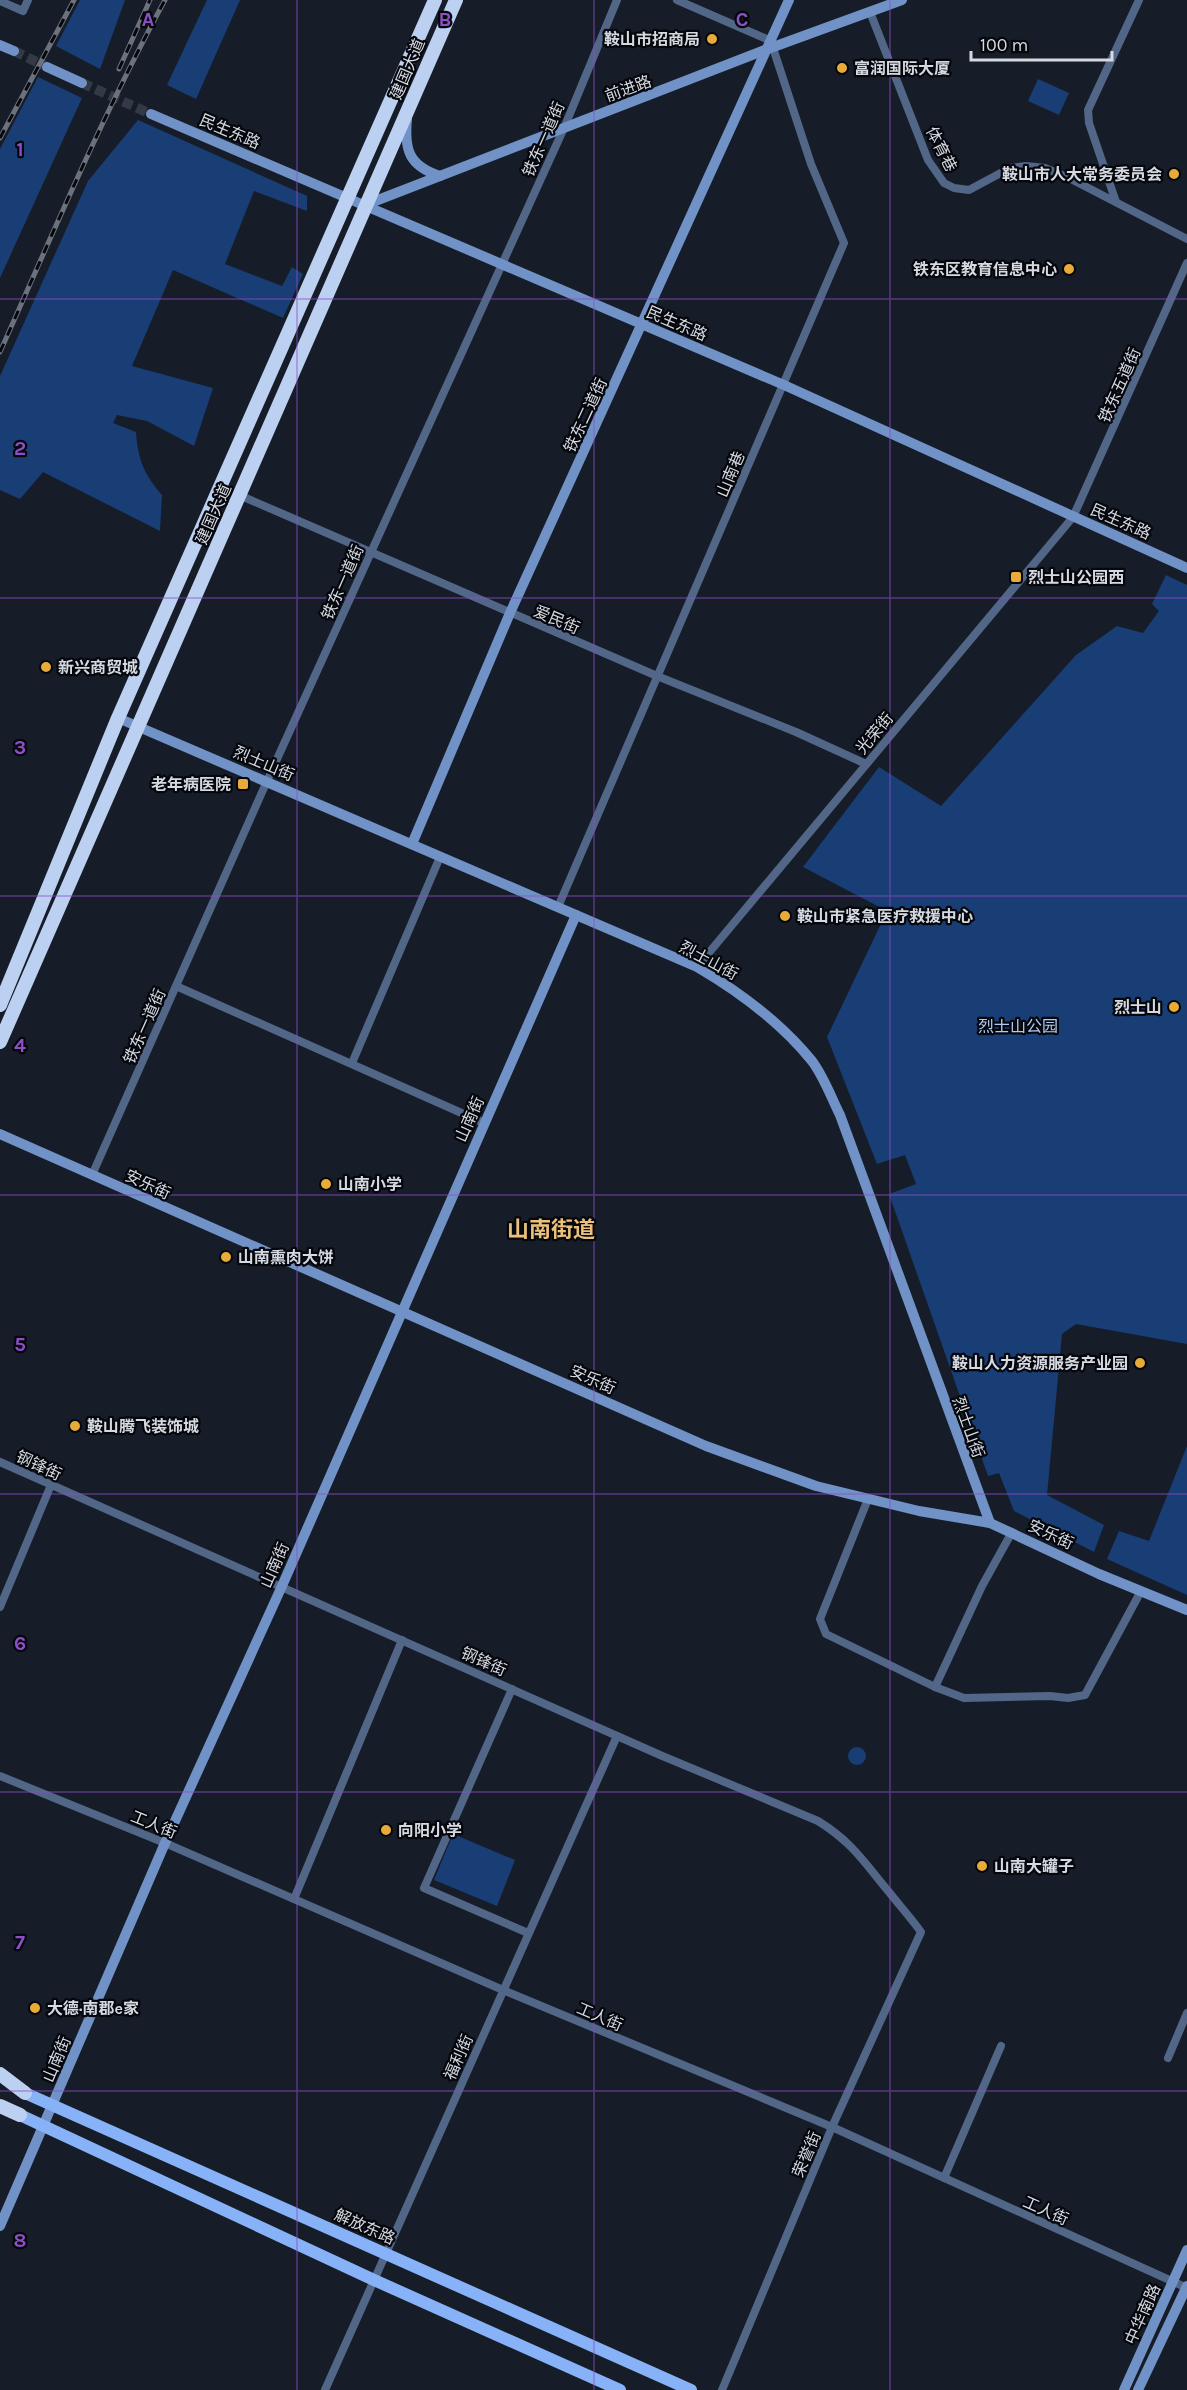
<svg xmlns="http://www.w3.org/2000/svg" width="1187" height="2390" font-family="Karla,'Noto Sans SC',sans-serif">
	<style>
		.green { fill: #193d75 }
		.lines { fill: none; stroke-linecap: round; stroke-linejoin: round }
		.secondary-tunnel { stroke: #333945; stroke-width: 10; stroke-dasharray: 10 5; stroke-linecap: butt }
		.street { stroke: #526788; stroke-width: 8 }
		.secondary { stroke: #7092c7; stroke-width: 10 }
		.primary { stroke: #87b2f7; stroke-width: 12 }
		.highway { stroke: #bcd1f2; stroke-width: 14 }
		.rail-casing { stroke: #6c727c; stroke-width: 5 }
		.rail { stroke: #05070c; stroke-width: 3; stroke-dasharray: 9; stroke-linecap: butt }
		.grid { fill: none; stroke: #8d4fc6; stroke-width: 1.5; stroke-opacity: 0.55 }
		.poi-dot { fill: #e8ab37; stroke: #05070c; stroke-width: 2 }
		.labels { text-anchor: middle; stroke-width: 4.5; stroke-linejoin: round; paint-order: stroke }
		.poi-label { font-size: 16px; font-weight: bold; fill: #d5dae2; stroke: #05070c; text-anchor: start }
		.street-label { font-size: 16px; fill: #d5dae2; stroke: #05070c }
		.park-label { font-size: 16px; fill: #b2cbf4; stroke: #05070c }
		.district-label { font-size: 22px; font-weight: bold; fill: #eac07b; stroke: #05070c }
		.grid-label { font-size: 20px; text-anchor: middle; font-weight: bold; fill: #8d4fc6; stroke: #05070c; stroke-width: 4.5; stroke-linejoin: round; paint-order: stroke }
	</style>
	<rect width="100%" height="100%" fill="#161d29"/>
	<g class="green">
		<polygon points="80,0 125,0 100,69 56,46"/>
		<polygon points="207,0 240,0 196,99 167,85"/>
		<polygon points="38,77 82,98 0,278 0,149"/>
		<polygon points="1038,79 1069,93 1059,115 1028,101"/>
		<path d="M138 120 307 196V211L254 191 225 264 282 286 292 267 303 274 283 318 173 270 132 366 213 388 194 446 147 421 117 415 113 423 136 432C138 460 144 474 162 495L160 531 43 472 20 499 0 490V376L88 181Z"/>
		<polygon points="1166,575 1187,585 1187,1344 1076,1324 1062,1334 1047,1495 1104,1525 1094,1552 1014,1511 999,1473 988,1476 889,1194 916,1184 905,1155 877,1164 827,1037 887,911 803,867 879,767 941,806 1076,655 1117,626 1143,633 1159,611 1152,604"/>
		<polygon points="1187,1446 1187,1595 1107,1559 1119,1531 1149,1541"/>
		<circle cx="857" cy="1756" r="9"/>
		<polygon points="453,1834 515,1860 497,1906 434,1880"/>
	</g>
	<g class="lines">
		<g class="secondary-tunnel">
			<polyline points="14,51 47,67"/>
			<polyline points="82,83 151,114"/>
		</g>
		<g class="street">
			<polyline points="677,0 769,40"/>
			<polyline points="0,1 23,11 28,0"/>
			<polyline points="870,12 928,160 944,183 954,188 969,190 1010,168 1026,166 1045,168 1069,178 1187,239"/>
			<polyline points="1116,202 1089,123 1088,110 1139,0"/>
			<polyline points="239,495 657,676 796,732 866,764"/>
			<polyline points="558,907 844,243 811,164 773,48"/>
			<polyline points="697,967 1073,517 1187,263"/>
			<polyline points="176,986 484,1123"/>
			<polyline points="352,1063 440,857"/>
			<polyline points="92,1175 267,781 564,128 617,0"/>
			<path d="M0 1462 660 1755 818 1821C852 1842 864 1862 889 1892 900 1906 911 1918 921 1932L832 2127 722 2390"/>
			<polyline points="868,1499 820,1619 826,1634 935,1687 964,1698 1050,1696 1068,1698 1085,1695 1141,1591"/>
			<polyline points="0,1607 51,1485"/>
			<polyline points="935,1687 982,1586 1012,1532"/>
			<polyline points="512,1689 424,1888 528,1933"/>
			<polyline points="0,1776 165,1843 503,1990 832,2127 1187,2288"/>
			<polyline points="294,1899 402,1640"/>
			<polyline points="1168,2058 1187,2013"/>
			<polyline points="944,2178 1001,2046"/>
			<polyline points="325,2390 617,1736"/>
		</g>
		<g class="secondary">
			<polyline points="0,45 14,51"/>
			<polyline points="47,67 82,83"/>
			<polyline points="151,114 784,385 1187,568"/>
			<path d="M407 119C404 150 409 166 440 176"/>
			<polyline points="365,205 765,50 902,0"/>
			<path d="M118 718 697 967C738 991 782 1024 812 1061 824 1077 831 1097 840 1115L990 1523"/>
			<polyline points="412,844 510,613 789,0"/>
			<polyline points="0,1134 706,1446 816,1486 919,1511 990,1523 1099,1574 1187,1610"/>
			<polyline points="0,2226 165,1843 282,1586 576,915"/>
			<polyline points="1124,2390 1187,2250"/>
			<polyline points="1138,2390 1187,2286"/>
		</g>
		<g class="primary">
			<polyline points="25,2093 691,2390"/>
			<polyline points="20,2115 374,2280 620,2390"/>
		</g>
		<g class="highway">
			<polyline points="0,1005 118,718 435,0"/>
			<polyline points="0,1042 456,0"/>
			<polyline points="0,2074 25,2093"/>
			<polyline points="0,2106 20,2115"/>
		</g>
		<g class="rail-casing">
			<g id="rail">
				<polyline points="119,69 150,0"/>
				<polyline points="0,138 74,0"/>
				<path d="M0 352C53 233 103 114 165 0"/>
			</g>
		</g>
		<use href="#rail" class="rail"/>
	</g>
	<path class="grid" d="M297 0V2390M594 0V2390M890 0V2390M0 299H1187M0 598H1187M0 896H1187M0 1195H1187M0 1494H1187M0 1792H1187M0 2091H1187"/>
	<g class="poi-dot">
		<circle cx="712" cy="39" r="6"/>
		<circle cx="842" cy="68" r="6"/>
		<circle cx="1174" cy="174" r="6"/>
		<circle cx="1069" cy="269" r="6"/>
		<rect x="1010" y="571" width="12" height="12" rx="3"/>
		<circle cx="46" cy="667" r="6"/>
		<rect x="237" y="778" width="12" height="12" rx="3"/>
		<circle cx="785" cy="916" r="6"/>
		<circle cx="1174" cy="1007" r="6"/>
		<circle cx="326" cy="1184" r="6"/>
		<circle cx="226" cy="1257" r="6"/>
		<circle cx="1140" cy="1363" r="6"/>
		<circle cx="75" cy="1426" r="6"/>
		<circle cx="386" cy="1830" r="6"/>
		<circle cx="982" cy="1866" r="6"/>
		<circle cx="35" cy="2008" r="6"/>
	</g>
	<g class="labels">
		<g class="poi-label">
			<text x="700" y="45" text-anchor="end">鞍山市招商局</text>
			<text x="854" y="74">富润国际大厦</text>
			<text x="1162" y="180" text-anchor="end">鞍山市人大常务委员会</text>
			<text x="1057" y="275" text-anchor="end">铁东区教育信息中心</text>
			<text x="1028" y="583">烈士山公园西</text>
			<text x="58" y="673">新兴商贸城</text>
			<text x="231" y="790" text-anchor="end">老年病医院</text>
			<text x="797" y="922">鞍山市紧急医疗救援中心</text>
			<text x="1162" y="1013" text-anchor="end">烈士山</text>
			<text x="338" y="1190">山南小学</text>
			<text x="238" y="1263">山南熏肉大饼</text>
			<text x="1128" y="1369" text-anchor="end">鞍山人力资源服务产业园</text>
			<text x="87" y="1432">鞍山腾飞装饰城</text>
			<text x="398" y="1836">向阳小学</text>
			<text x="994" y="1872">山南大罐子</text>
			<text x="47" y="2014">大德·南郡e家</text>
		</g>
		<g class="street-label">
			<text transform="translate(407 69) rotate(-67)" y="6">建国大道</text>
			<text transform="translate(628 88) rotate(-20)" y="6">前进路</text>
			<text transform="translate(230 131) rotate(23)" y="6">民生东路</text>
			<text transform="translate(543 139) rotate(-66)" y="6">铁东一道街</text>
			<text transform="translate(942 149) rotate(63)" y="6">体育巷</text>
			<text transform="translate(677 323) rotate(23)" y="6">民生东路</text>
			<text transform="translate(1119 385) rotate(-66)" y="6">铁东五道街</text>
			<text transform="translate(585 415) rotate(-65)" y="6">铁东二道街</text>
			<text transform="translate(730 474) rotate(-67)" y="6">山南巷</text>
			<text transform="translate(213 514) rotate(-66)" y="6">建国大道</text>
			<text transform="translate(1121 521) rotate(24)" y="6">民生东路</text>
			<text transform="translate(342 582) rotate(-66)" y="6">铁东一道街</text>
			<text transform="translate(557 619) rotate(23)" y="6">爱民街</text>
			<text transform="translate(874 733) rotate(-50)" y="6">光荣街</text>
			<text transform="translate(264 763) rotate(23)" y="6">烈士山街</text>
			<text transform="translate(709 960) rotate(28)" y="6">烈士山街</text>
			<text transform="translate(144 1026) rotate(-66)" y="6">铁东一道街</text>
			<text transform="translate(469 1119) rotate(-66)" y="6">山南街</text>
			<text transform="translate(148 1184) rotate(25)" y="6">安乐街</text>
			<text transform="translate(593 1379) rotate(24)" y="6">安乐街</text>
			<text transform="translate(969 1427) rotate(70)" y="6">烈士山街</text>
			<text transform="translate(39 1465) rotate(25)" y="6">钢锋街</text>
			<text transform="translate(1051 1534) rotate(25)" y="6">安乐街</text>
			<text transform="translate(274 1565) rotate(-66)" y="6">山南街</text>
			<text transform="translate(484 1661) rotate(24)" y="6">钢锋街</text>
			<text transform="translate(154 1824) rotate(22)" y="6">工人街</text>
			<text transform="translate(600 2016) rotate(23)" y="6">工人街</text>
			<text transform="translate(458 2057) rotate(-66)" y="6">福利街</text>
			<text transform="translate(56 2059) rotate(-67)" y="6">山南街</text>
			<text transform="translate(806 2154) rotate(-67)" y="6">荣誉街</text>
			<text transform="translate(1046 2210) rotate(24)" y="6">工人街</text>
			<text transform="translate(365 2226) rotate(24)" y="6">解放东路</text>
			<text transform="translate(1142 2314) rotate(-66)" y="6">中华南路</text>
		</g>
		<g class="park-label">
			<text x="1018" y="1032">烈士山公园</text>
		</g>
		<g class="district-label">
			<text x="551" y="1237">山南街道</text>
		</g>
	</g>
	<g class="grid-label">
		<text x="148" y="26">A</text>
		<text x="445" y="26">B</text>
		<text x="742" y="26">C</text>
		<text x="20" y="156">1</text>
		<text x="20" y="455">2</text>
		<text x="20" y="754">3</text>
		<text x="20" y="1052">4</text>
		<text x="20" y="1351">5</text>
		<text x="20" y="1650">6</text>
		<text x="20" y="1949">7</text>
		<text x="20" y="2247">8</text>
	</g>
	<path d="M971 51v9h141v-9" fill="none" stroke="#d5dae2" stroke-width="3"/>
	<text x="980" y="51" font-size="18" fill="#d5dae2" stroke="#05070c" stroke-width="4.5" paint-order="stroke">100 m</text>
</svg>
